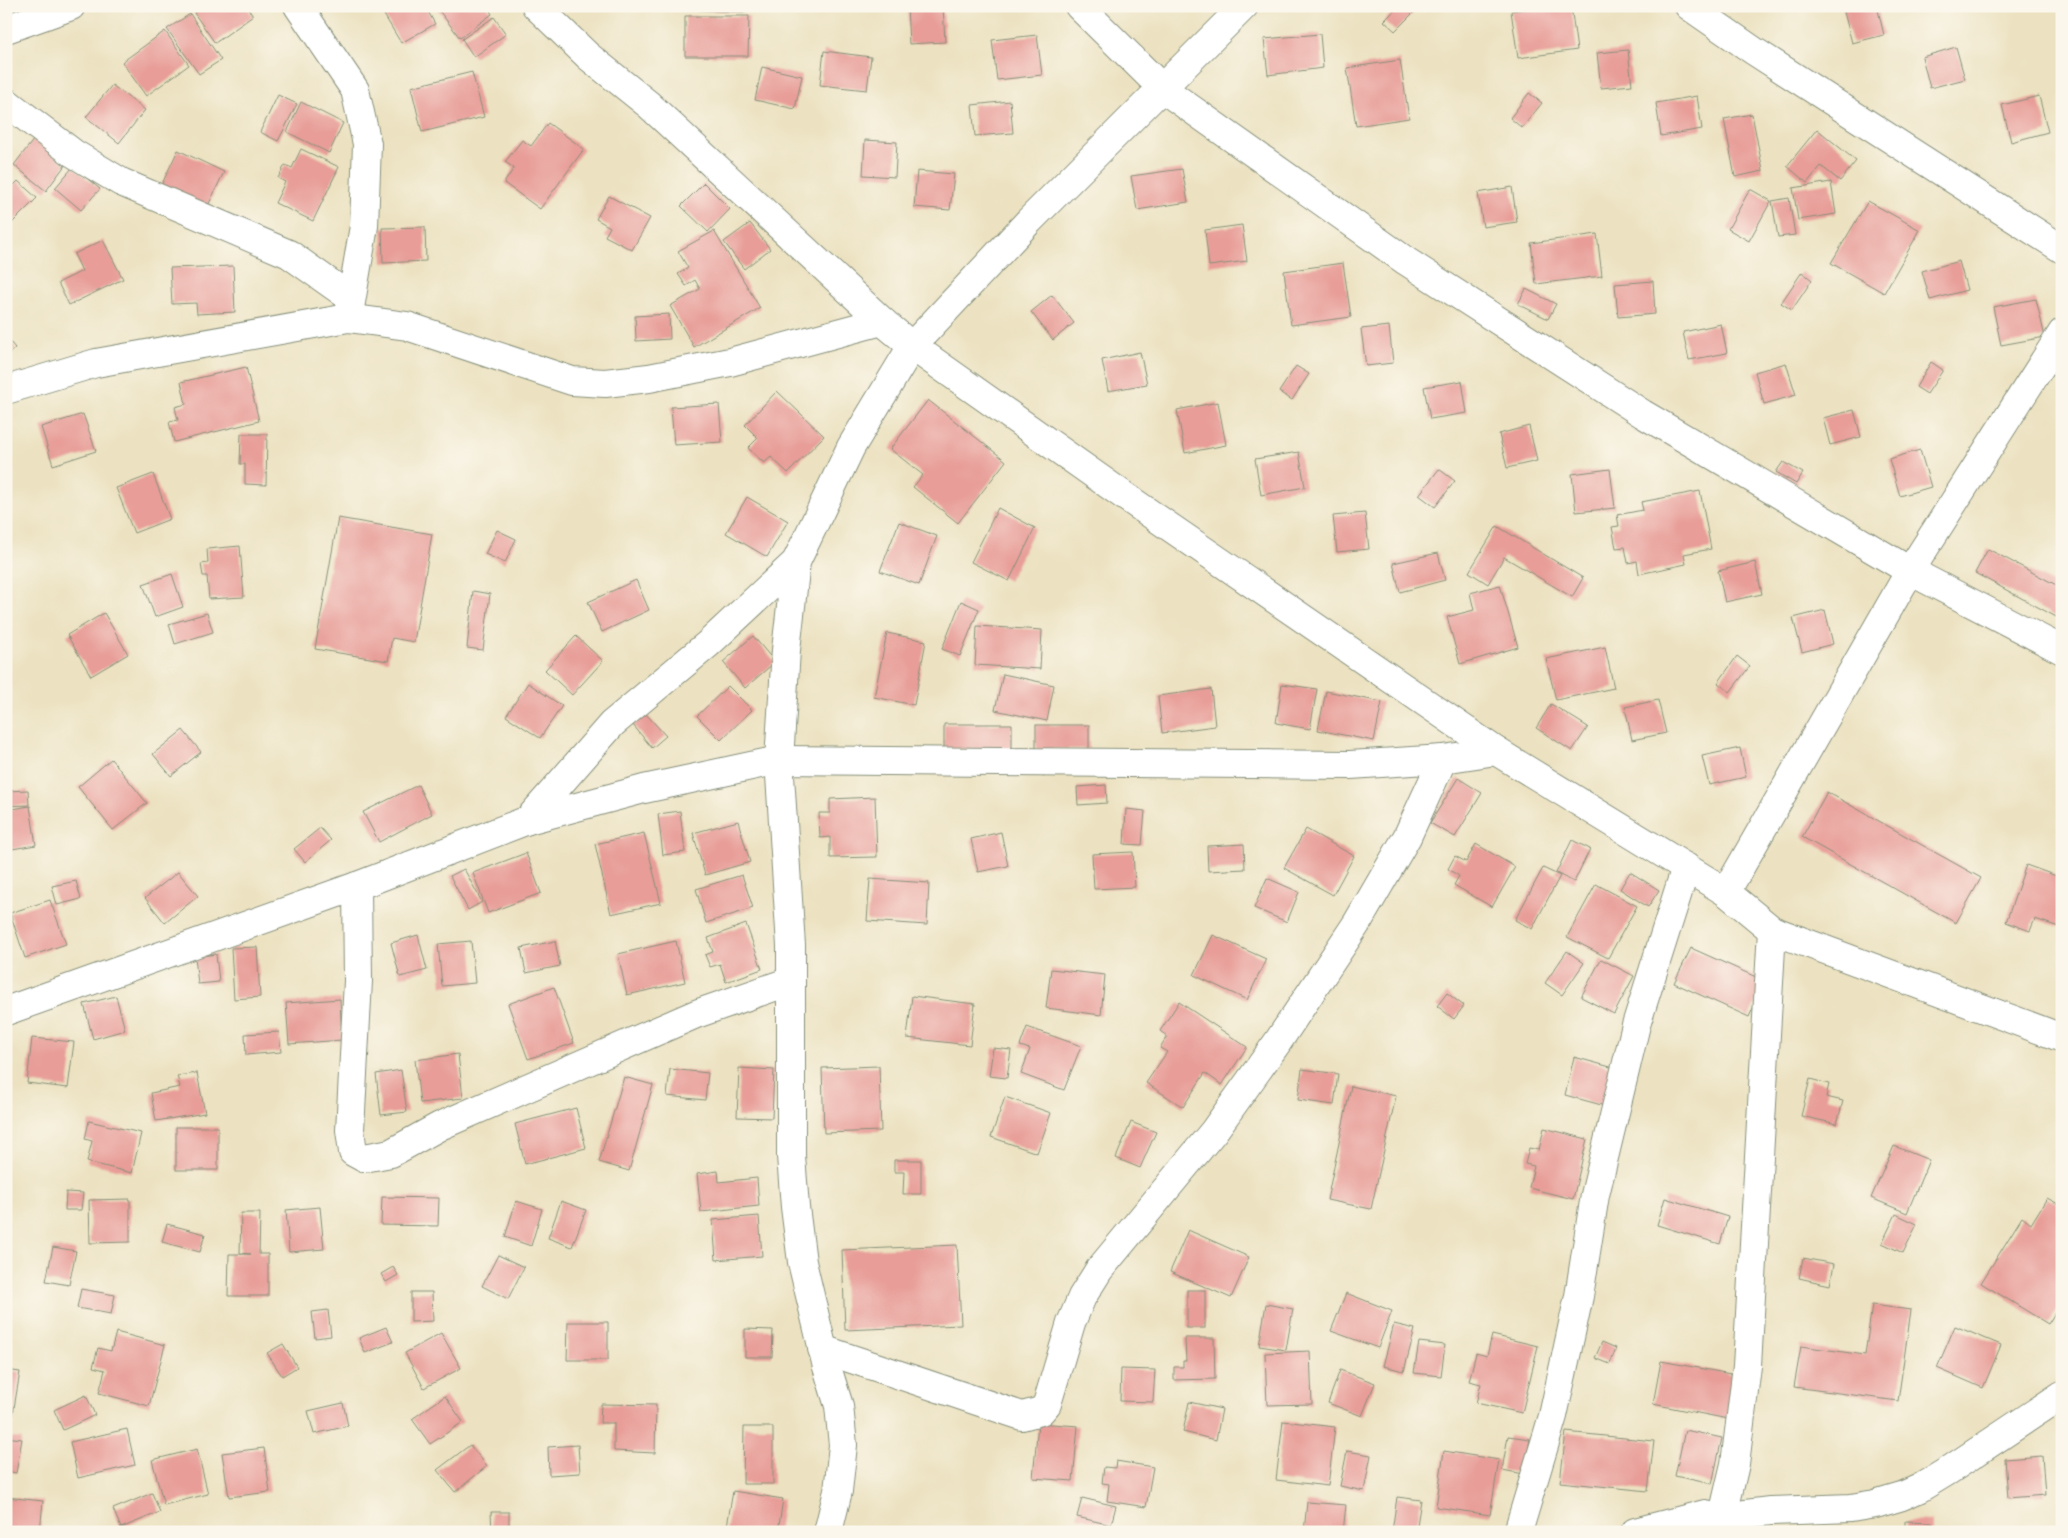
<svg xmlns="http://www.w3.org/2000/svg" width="2068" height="1538" font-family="'Gentium Book Plus',serif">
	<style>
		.building { fill: #e89d98 }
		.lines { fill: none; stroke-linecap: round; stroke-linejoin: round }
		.minor-casing { stroke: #86907a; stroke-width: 30 }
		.minor { stroke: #fff; stroke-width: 28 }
	</style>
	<rect width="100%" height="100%" fill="#fbf7ec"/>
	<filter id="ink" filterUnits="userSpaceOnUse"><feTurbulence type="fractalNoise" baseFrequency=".02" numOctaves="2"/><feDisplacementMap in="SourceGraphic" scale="10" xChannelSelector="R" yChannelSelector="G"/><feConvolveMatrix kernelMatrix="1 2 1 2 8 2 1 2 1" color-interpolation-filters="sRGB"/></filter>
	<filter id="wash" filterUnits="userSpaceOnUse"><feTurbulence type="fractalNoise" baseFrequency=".0096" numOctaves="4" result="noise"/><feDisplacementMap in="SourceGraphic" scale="20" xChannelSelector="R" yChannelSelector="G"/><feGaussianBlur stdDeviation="1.12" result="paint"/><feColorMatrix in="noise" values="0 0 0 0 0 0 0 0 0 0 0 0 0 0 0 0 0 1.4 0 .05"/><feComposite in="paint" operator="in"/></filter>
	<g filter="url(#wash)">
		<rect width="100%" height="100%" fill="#ece2c1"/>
		<g id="blocks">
			<g class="building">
				<polygon points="204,6 246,6 253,16 215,43 194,13"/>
				<polygon points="394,6 425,6 435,24 401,43 383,13"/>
				<polygon points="439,6 487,6 492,14 460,38 437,8"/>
				<polygon points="698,6 746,6 746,12 698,10"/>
				<polygon points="907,6 943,6 945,42 909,44"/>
				<polygon points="1399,6 1413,6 1417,9 1395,31 1384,21"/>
				<polygon points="1544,6 1571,6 1577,50 1518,58 1511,11"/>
				<polygon points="1849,6 1877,6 1884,35 1852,43 1843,8"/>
				<polygon points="190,14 221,60 199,74 167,29"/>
				<polygon points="685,16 749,16 748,56 685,56"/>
				<polygon points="494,17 506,34 474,57 462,39"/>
				<polygon points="165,31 189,65 146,96 122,62"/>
				<polygon points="1320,34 1323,68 1268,75 1264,39"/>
				<polygon points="1037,35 1042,75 997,80 992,40"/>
				<polygon points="1956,47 1965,79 1930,88 1922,57"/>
				<polygon points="1628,50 1632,85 1601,88 1597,53"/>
				<polygon points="824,51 871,57 867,90 820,85"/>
				<polygon points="1400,60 1409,118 1356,126 1347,68"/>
				<polygon points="762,67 802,76 795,109 755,100"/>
				<polygon points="472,72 484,117 422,132 411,87"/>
				<polygon points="112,85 145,110 119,143 86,117"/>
				<polygon points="1529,93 1542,103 1522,128 1510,118"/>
				<polygon points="278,95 297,104 278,141 260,132"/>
				<polygon points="1697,96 1702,129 1661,136 1656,103"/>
				<polygon points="2039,96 2048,132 2011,142 2002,105"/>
				<polygon points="1010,101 1013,133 975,136 972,105"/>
				<polygon points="301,102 343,123 329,153 287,132"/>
				<polygon points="1752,114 1763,171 1735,177 1724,119"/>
				<polygon points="548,123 584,149 540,209 504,183 514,168 505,162 522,140 531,146"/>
				<polygon points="1817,129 1856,161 1840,181 1821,166 1807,183 1787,166"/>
				<polygon points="34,139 66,164 46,191 14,165"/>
				<polygon points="865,140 897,142 895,177 863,175"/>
				<polygon points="301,149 339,167 313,221 275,203 285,182 278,178 285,165 292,168"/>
				<polygon points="178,150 224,172 206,210 160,188"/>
				<polygon points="73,167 100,189 81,210 55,188"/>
				<polygon points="1182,169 1188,202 1137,210 1131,176"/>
				<polygon points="917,171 954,174 950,210 914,207"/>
				<polygon points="18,181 37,198 7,228 6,193"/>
				<polygon points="1831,182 1836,214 1798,220 1793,188"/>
				<polygon points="704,183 730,209 708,232 681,206"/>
				<polygon points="1512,187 1517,222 1483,227 1478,193"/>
				<polygon points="1750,189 1771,201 1749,241 1728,229"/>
				<polygon points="609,196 650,218 632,250 605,236 610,227 596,219"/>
				<polygon points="1789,198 1795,235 1778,237 1772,201"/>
				<polygon points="1868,201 1920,230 1884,293 1831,263"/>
				<polygon points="750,223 770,249 744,269 724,242"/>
				<polygon points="1242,225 1247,261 1209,266 1205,230"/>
				<polygon points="425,227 426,261 383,263 382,228"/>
				<polygon points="714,231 760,308 694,347 670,306 700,289 695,280 686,286 678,274 688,268 678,251"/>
				<polygon points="1597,234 1602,276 1536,284 1531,243"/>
				<polygon points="103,240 123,279 69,305 58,283 82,271 74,254"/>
				<polygon points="1959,261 1967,290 1930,300 1922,271"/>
				<polygon points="1343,263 1351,317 1291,325 1284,271"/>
				<polygon points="233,266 235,312 197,314 196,303 172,304 170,268"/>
				<polygon points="1802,272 1812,280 1792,310 1781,303"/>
				<polygon points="1653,281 1655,314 1618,317 1615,284"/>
				<polygon points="1526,289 1556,304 1548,319 1518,304"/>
				<polygon points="1052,295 1074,323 1053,340 1031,312"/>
				<polygon points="2036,299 2045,337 2001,345 1993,307"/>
				<polygon points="669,314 670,339 636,341 635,316"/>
				<polygon points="1721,324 1727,353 1689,360 1683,332"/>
				<polygon points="1389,326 1393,363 1366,366 1361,329"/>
				<polygon points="6,337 15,348 6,356"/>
				<polygon points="1140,352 1147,384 1108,391 1102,360"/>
				<polygon points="1931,362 1943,370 1927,394 1916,387"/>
				<polygon points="1786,363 1796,395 1764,404 1755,372"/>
				<polygon points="1296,366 1309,374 1292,400 1279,392"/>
				<polygon points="246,367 259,421 174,442 169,422 178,420 175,407 186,404 181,382"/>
				<polygon points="1462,381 1467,413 1430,419 1424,387"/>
				<polygon points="777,391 824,436 788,473 771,457 764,463 748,448 758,438 745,425"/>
				<polygon points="928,400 1006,461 958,523 913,487 923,475 890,449"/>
				<polygon points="1218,402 1226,445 1185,453 1177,410"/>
				<polygon points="719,404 722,442 674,445 671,407"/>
				<polygon points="1854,410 1861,437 1830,445 1823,418"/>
				<polygon points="83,414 96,451 53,465 41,427"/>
				<polygon points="1529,426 1537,461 1507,468 1499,434"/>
				<polygon points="241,434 267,434 266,485 245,484 245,464 240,464"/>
				<polygon points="1920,450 1931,487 1900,496 1889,459"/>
				<polygon points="1299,452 1305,487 1261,495 1255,459"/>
				<polygon points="1783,462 1803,473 1796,484 1776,472"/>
				<polygon points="1439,469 1455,481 1435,507 1419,495"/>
				<polygon points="1610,469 1615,508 1576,512 1572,474"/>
				<polygon points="153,474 170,519 134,533 116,488"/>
				<polygon points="1700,491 1711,549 1684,554 1686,564 1639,574 1637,561 1628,563 1625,547 1616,548 1612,527 1619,526 1617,515 1643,510 1641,502"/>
				<polygon points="747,497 788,521 767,557 726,533"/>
				<polygon points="998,508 1035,528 1009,581 971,562"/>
				<polygon points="1365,513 1369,549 1337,552 1333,516"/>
				<polygon points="338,518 432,534 414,642 392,638 388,661 315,649"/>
				<polygon points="899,522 937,536 919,585 880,571"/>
				<polygon points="1497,526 1583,578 1572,597 1504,557 1488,584 1469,572"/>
				<polygon points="497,530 516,539 505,563 485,554"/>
				<polygon points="240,546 244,597 209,599 207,576 203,576 201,564 208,563 207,549"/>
				<polygon points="1988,549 2062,588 2060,619 1975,573"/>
				<polygon points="1438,553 1445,580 1400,592 1393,563"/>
				<polygon points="1755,562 1762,594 1725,602 1718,571"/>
				<polygon points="172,574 183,607 155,617 143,584"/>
				<polygon points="636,580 649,610 602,632 588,602"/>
				<polygon points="1500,585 1518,647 1460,664 1447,617 1474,610 1470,593"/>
				<polygon points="473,591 490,594 483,650 467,648"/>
				<polygon points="961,601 979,609 960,656 942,649"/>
				<polygon points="1825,610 1833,644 1802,652 1793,618"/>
				<polygon points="104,613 128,654 91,676 67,635"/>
				<polygon points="207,613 213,632 175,644 169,624"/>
				<polygon points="977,626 1042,630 1040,669 975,665"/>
				<polygon points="887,633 926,641 914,705 874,697"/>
				<polygon points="576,636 603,661 572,695 545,670"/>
				<polygon points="753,636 775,662 745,688 723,662"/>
				<polygon points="1605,647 1614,688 1556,700 1546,659"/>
				<polygon points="1737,656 1750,666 1730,692 1718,683"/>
				<polygon points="1003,674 1054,685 1047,721 995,710"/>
				<polygon points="528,683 562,706 540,738 506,716"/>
				<polygon points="1282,684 1317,689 1310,729 1276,723"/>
				<polygon points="728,686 752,710 721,740 697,716"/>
				<polygon points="1211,689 1215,726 1162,733 1158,696"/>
				<polygon points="1326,691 1382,702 1374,741 1318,730"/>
				<polygon points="1658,700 1666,733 1632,740 1625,707"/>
				<polygon points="1551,704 1588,727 1572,751 1536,728"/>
				<polygon points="646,714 666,736 652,748 633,725"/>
				<polygon points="944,724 1012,724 1012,750 944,749"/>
				<rect x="1036" y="725" width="53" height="24"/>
				<polygon points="183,730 201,752 171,776 153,754"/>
				<polygon points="1740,748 1746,777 1709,785 1702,756"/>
				<polygon points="111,759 147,803 113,830 78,787"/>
				<polygon points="1458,778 1482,793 1455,837 1430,823"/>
				<polygon points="418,785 432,814 379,842 363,812"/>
				<polygon points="1106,785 1107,803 1078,805 1077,787"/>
				<polygon points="28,790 29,805 6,806 6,791"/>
				<polygon points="1827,792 1981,878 1956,923 1802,837"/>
				<polygon points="875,797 877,857 830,858 830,837 820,838 819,813 830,813 830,799"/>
				<polygon points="30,806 36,845 6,850 6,810"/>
				<polygon points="1126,809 1145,811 1142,845 1124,844"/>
				<polygon points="680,811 685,852 663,855 658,814"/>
				<polygon points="738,821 750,862 705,875 693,833"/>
				<polygon points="320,828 331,840 305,862 294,849"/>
				<polygon points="1306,829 1354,856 1333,895 1284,868"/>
				<polygon points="1001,832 1008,866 978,872 971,839"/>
				<polygon points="644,833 661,903 611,914 595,844"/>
				<polygon points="1572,840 1590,849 1574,882 1556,873"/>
				<polygon points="1244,844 1245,869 1208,871 1207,846"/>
				<polygon points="1476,844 1515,867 1492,907 1454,885 1459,876 1448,869 1455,856 1466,862"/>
				<polygon points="1133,852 1135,887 1094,889 1092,854"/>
				<polygon points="526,853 541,893 488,913 473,873"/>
				<polygon points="2026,865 2062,878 2062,928 2035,919 2030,931 2006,922"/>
				<polygon points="1543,868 1560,876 1532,929 1515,920"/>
				<polygon points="464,869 482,902 468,910 450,876"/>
				<polygon points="178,872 198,896 165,923 145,898"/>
				<polygon points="1630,872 1659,890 1648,907 1620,889"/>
				<polygon points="742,875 753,908 706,923 696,889"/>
				<polygon points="1267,878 1299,892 1287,922 1254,908"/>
				<polygon points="870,879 929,883 927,925 867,921"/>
				<polygon points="76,881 81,899 57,905 52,886"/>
				<polygon points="1596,884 1637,906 1608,958 1567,937"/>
				<polygon points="50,900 66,944 25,958 10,913"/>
				<polygon points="746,924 762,969 726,982 720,964 710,967 705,955 713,952 708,938"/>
				<polygon points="418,935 427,970 400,977 391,943"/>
				<polygon points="1213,935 1266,959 1247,1000 1194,975"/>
				<polygon points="471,941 475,983 442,986 438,944"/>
				<polygon points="555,941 560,966 526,973 521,948"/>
				<polygon points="676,941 685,982 627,995 618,954"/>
				<polygon points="257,947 260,997 234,999 231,948"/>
				<polygon points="1691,948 1765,981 1749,1017 1674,983"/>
				<polygon points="1567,951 1584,963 1562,995 1545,983"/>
				<polygon points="216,954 219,982 198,984 195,957"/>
				<polygon points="1601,959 1634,976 1614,1014 1581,997"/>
				<polygon points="1051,969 1105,975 1101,1015 1046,1008"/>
				<polygon points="554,987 574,1043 528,1059 508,1004"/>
				<polygon points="1447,993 1464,1006 1454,1019 1437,1006"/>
				<polygon points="116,996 125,1030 93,1039 84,1004"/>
				<polygon points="912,996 975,1004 970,1045 907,1038"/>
				<polygon points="340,999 342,1040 289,1044 286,1003"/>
				<polygon points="1179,1002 1247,1047 1222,1085 1205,1073 1183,1107 1146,1083 1167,1052 1160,1048 1167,1036 1160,1031"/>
				<polygon points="1027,1027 1081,1046 1064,1090 1021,1074 1030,1049 1020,1046"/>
				<polygon points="279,1032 281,1052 246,1055 245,1034"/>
				<polygon points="32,1038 74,1042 68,1088 27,1083"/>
				<polygon points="993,1048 1011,1050 1007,1078 989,1076"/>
				<polygon points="458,1054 463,1098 420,1103 415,1060"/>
				<polygon points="1574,1057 1614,1068 1605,1106 1565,1095"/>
				<polygon points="879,1066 881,1131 824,1133 822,1068"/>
				<polygon points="739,1068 774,1070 772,1118 737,1117"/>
				<polygon points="670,1069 708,1073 705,1100 667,1096"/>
				<polygon points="1302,1069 1338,1074 1334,1105 1298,1100"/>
				<polygon points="401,1070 407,1112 381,1115 376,1074"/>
				<polygon points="197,1073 205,1113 156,1121 151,1093 180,1087 177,1076"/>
				<polygon points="624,1077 653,1085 629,1171 599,1162"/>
				<polygon points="1810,1079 1829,1084 1826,1097 1843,1101 1837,1124 1801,1116"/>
				<polygon points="1351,1086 1396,1096 1371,1209 1327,1200"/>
				<polygon points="1005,1097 1051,1113 1037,1153 991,1137"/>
				<polygon points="576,1108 586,1148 525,1164 515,1124"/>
				<polygon points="89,1121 141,1133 132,1173 87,1162 92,1141 85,1139"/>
				<polygon points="1131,1122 1156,1132 1140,1168 1116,1158"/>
				<rect x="176" y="1127" width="42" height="43"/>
				<polygon points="1544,1128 1587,1139 1573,1199 1529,1188 1534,1166 1525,1164 1529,1148 1539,1150"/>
				<polygon points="1894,1146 1929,1160 1907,1213 1871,1198"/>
				<polygon points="894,1160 921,1160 921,1194 903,1194 904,1172 894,1172"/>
				<polygon points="718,1171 719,1182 757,1178 759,1206 701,1212 697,1174"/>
				<polygon points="66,1192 83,1193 81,1210 65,1210"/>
				<polygon points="382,1197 439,1198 438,1226 381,1225"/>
				<polygon points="1665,1198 1728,1217 1720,1244 1657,1225"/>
				<polygon points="2047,1198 2062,1206 2062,1302 2048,1324 1981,1283 2022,1217 2031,1224"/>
				<polygon points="130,1199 130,1242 90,1243 89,1200"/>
				<polygon points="516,1201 542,1209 531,1246 505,1237"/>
				<polygon points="561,1201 586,1210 572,1247 548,1238"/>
				<polygon points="320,1207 324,1249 289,1252 286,1210"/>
				<polygon points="241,1213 260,1213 259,1254 268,1254 268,1296 228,1296 229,1254 251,1254 240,1253"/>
				<polygon points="1896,1214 1917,1224 1903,1253 1882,1243"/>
				<polygon points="759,1216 762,1256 716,1260 713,1220"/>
				<polygon points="167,1224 205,1234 200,1252 162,1242"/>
				<polygon points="1188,1230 1249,1257 1231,1298 1170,1272"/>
				<polygon points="957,1245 961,1325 845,1330 842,1250"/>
				<polygon points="53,1247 76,1251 69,1285 46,1281"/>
				<polygon points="498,1255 524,1267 508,1299 482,1286"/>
				<polygon points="1803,1258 1834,1264 1830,1285 1799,1278"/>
				<polygon points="393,1267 398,1275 386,1282 381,1274"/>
				<polygon points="81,1289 115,1295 111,1314 77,1308"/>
				<rect x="1187" y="1290" width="18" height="38"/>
				<polygon points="411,1292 432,1292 433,1321 411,1322"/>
				<polygon points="1346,1293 1392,1311 1378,1348 1331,1331"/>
				<polygon points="1266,1304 1293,1309 1286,1350 1259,1346"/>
				<polygon points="1872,1305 1911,1310 1898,1401 1794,1387 1801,1346 1865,1355"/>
				<polygon points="328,1310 331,1336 315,1338 312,1312"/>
				<polygon points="568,1322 608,1322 608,1360 567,1360"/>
				<polygon points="1394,1324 1415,1329 1404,1371 1383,1366"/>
				<polygon points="1955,1326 2001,1345 1983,1388 1937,1368"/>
				<polygon points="386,1327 393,1342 365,1353 359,1338"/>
				<polygon points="745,1329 773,1330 772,1357 745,1357"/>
				<polygon points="116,1332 165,1345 149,1406 99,1393 105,1370 93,1367 98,1348 111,1351"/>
				<polygon points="441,1333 461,1368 424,1388 405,1353"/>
				<polygon points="1492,1335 1538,1346 1522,1413 1476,1403 1481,1384 1469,1381 1476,1353 1487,1356"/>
				<polygon points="1185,1338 1214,1338 1215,1379 1174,1380 1174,1367 1183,1367 1183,1361 1186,1361"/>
				<polygon points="1419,1342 1445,1345 1441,1376 1414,1373"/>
				<polygon points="1602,1342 1616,1348 1610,1364 1595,1358"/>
				<polygon points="283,1344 297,1367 282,1376 267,1353"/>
				<polygon points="1310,1351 1312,1404 1267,1405 1265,1353"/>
				<polygon points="1661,1361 1736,1375 1728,1419 1653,1404"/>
				<polygon points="1121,1369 1155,1370 1153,1402 1120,1401"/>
				<polygon points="6,1370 20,1372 12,1420 6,1419"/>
				<polygon points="1340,1370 1375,1383 1362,1416 1328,1403"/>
				<polygon points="86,1395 95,1415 63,1430 54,1410"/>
				<polygon points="445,1396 463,1422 430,1444 412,1419"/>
				<polygon points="1189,1402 1222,1409 1216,1440 1183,1432"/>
				<polygon points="343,1403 348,1426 314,1434 308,1411"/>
				<polygon points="601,1404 656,1405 655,1453 614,1451 614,1423 600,1423"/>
				<polygon points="1283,1421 1335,1427 1328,1486 1276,1480"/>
				<polygon points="1038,1423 1078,1426 1073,1481 1033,1478"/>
				<polygon points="744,1427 773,1427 773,1484 743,1484"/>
				<polygon points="127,1429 135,1465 78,1478 70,1442"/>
				<polygon points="1685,1430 1722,1438 1712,1484 1675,1476"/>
				<polygon points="1566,1432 1654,1441 1648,1491 1560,1482"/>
				<polygon points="1508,1436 1530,1439 1524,1474 1502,1470"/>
				<polygon points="6,1437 22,1439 16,1473 6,1471"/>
				<polygon points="470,1445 487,1466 455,1492 437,1470"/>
				<polygon points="578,1445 580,1473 549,1475 548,1447"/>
				<polygon points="264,1448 270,1492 229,1497 222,1453"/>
				<polygon points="197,1449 208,1494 164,1505 152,1460"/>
				<polygon points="1347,1451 1371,1455 1364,1491 1340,1486"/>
				<polygon points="1444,1451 1499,1460 1490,1515 1436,1507"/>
				<polygon points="2042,1456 2045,1495 2008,1498 2005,1459"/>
				<polygon points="1116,1461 1153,1467 1146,1507 1107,1501 1109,1484 1102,1483 1104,1467 1115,1468"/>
				<polygon points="733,1491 783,1499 778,1532 726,1532"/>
				<polygon points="152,1493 160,1512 121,1528 113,1509"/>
				<polygon points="6,1497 43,1501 40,1532 6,1532"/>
				<polygon points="1397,1497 1421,1500 1416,1532 1392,1532"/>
				<polygon points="1082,1498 1116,1506 1111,1525 1077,1517"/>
				<polygon points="1307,1502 1346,1505 1343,1532 1304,1532"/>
				<polygon points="491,1512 509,1512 509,1532 492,1532"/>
				<polygon points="1905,1521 1932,1522 1932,1532 1905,1532"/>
			</g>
		</g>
	</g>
	<g filter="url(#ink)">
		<use href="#blocks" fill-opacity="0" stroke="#86907a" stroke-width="1"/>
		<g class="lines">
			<g class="minor-casing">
				<g id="minor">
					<polyline points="298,6 355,90 367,144 364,226 349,314"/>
					<polyline points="536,6 588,56 649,105 882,321 912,346 1126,497 1496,751 1726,892 1772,930 2062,1038"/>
					<polyline points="1079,6 1163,89 1406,261 1643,414 1910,571 2062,650"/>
					<polyline points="1689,6 1754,51 2062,249"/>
					<polyline points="6,29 71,6"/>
					<polyline points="6,102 73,153 121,182 289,254 351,298"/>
					<polyline points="6,390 96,363 348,318 407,326 572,381 605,383 649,378 730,362 882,321"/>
					<polyline points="528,820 612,724 708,644 796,562"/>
					<polyline points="357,886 358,981 350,1130 353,1152 364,1158 391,1153 440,1126 696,1014 791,981"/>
					<polyline points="1726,892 1910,571 2062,333"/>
					<polyline points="6,1011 357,886 528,820 644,789 779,760 1350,765 1443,759 1496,751"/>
					<polyline points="822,1349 1022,1416 1041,1411 1047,1404 1071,1323 1082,1297 1099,1270 1214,1131 1277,1043 1357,923 1407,837 1443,759"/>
					<polyline points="828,1532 838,1491 843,1445 839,1406 827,1367 802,1262 795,1207 791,1156 791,946 779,760 786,650 796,562 851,447 912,346 1029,221 1244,6"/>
					<polyline points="1518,1532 1553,1416 1579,1296 1595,1195 1636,1025 1686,867"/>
					<polyline points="1635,1532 1705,1514 1722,1517 1770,1511 1851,1508 1875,1504 1902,1496 1920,1488 1948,1471 2062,1395"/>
					<polyline points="1719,1532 1735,1464 1747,1366 1772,930"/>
				</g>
			</g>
			<use href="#minor" class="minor"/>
		</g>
	</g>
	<rect width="2068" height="1538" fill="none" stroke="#fbf7ec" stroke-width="25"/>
</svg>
